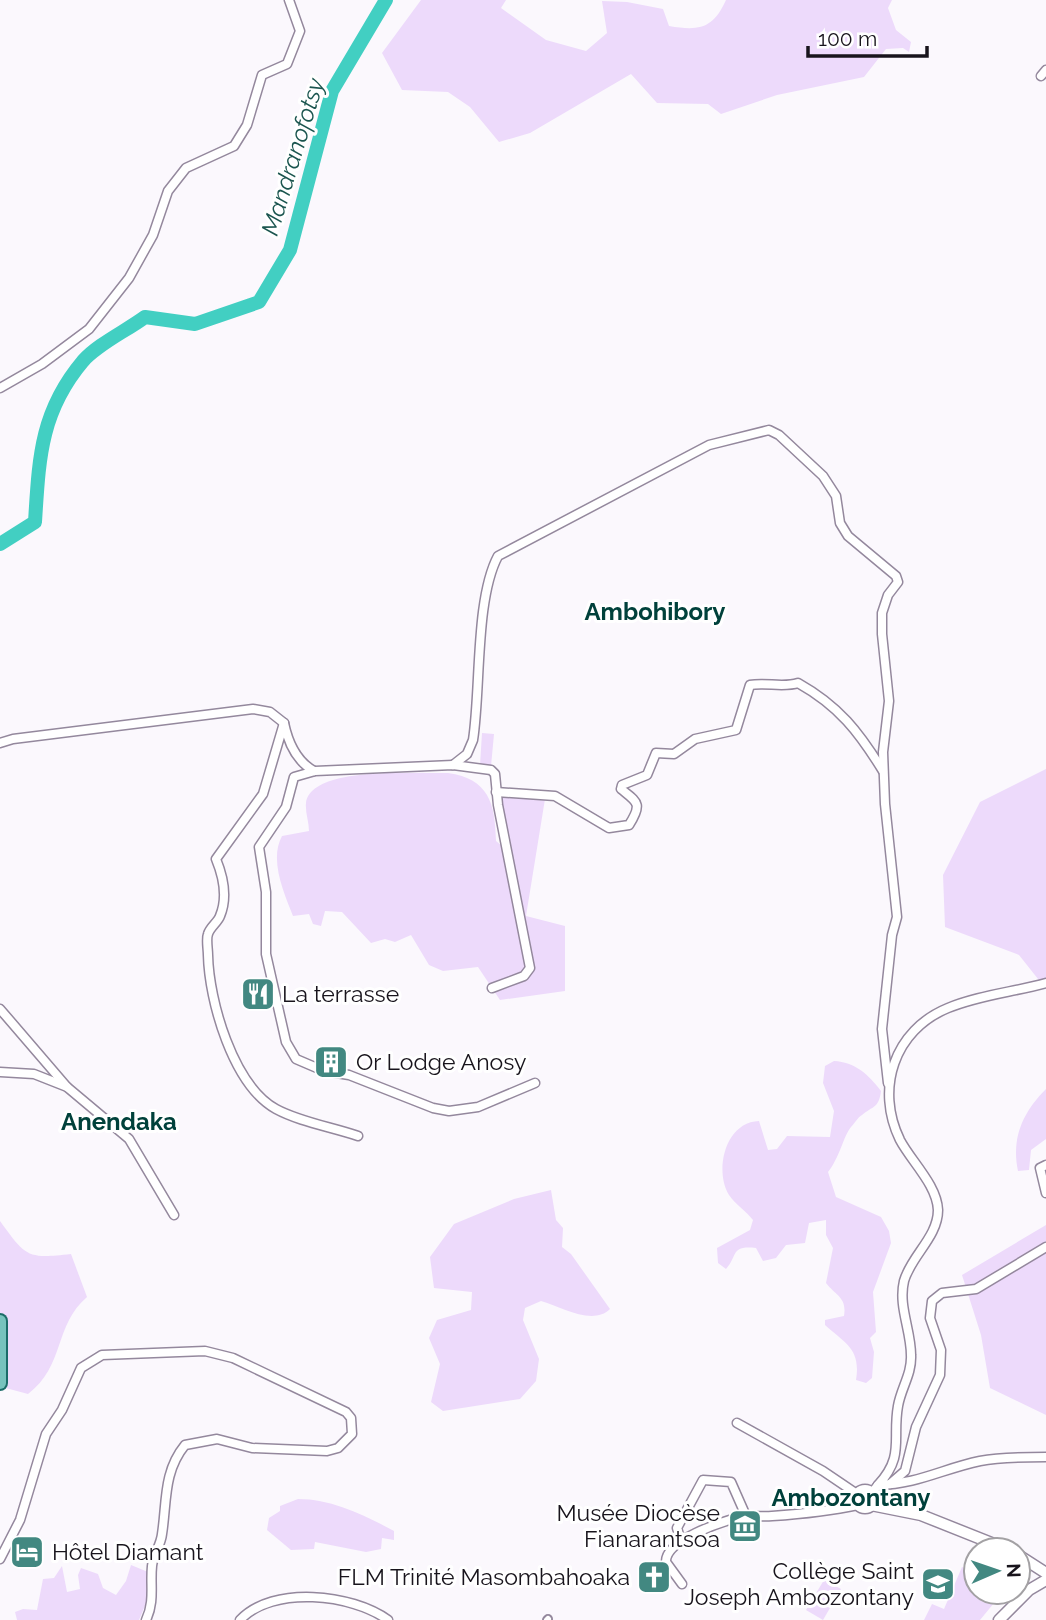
<svg xmlns="http://www.w3.org/2000/svg" width="1046" height="1620" font-family="Raleway,sans-serif">
	<style>
		.green { fill: #eddafb }
		.lines { fill: none; stroke-linecap: round; stroke-linejoin: round }
		.river { stroke: #42cfc2; stroke-width: 14 }
		.pedestrian-casing { stroke: #94889d; stroke-width: 10 }
		.minor-casing { stroke: #94889d; stroke-width: 11 }
		.tertiary-casing { stroke: #94889d; stroke-width: 13 }
		.primary-casing { stroke: #1b6c68; stroke-width: 16 }
		.pedestrian { stroke: #fff; stroke-width: 6 }
		.minor { stroke: #fff; stroke-width: 8 }
		.tertiary { stroke: #fff; stroke-width: 10 }
		.primary { stroke: #77c3bd; stroke-width: 12 }
		.labels { text-anchor: middle; stroke-width: 6; stroke-linejoin: round; paint-order: stroke }
		.poi-label { font-size: 23px; fill: #18141c; stroke: #fff; text-anchor: start }
		.water-label { font-size: 24px; font-style: italic; fill: #1b554f; stroke: #fff }
		.neighbourhood-label { font-size: 24px; font-weight: bold; fill: #00413b; stroke: #fff }
	</style>
	<rect width="100%" height="100%" fill="#fbf8fd"/>
	<g class="green">
		<path d="M421 0H506L501 8 546 40 586 51 607 33 602 1 627 2 663 9 669 26C699 31 713 29 726 0H892L888 8 896 30 911 42 909 52 903 48 886 49 864 77 777 95 721 114 708 104 657 103 631 74 530 133 499 142 470 107 448 92 402 90 382 53Z"/>
		<polygon points="482,733 494,734 491,766 480,765"/>
		<polygon points="1046,769 1046,983 1042,984 1019,955 945,927 943,875 980,802"/>
		<path d="M448 773C489 779 495 803 496 841L507 850 499 793 545 799 526 916 565 926V991L500 1000 478 967 443 971 429 965 411 935 395 942 385 939 371 943 342 912 325 911 321 926 313 924 309 914 293 916C284 893 269 860 282 836L309 831C309 822 305 812 306 803 311 765 419 774 448 773Z"/>
		<path d="M834 1061C855 1062 868 1074 881 1091 879 1108 873 1106 862 1115 858 1117 854 1124 851 1127 844 1135 839 1159 828 1172L836 1197 881 1217 889 1231 891 1243 873 1292 876 1332 870 1338 874 1352 872 1378 866 1383 856 1380C861 1349 846 1344 825 1325V1320L844 1316C847 1297 836 1296 826 1283L833 1248 826 1235V1220L809 1223 805 1243 786 1245 776 1258 763 1261 756 1248C730 1245 738 1256 726 1269L718 1263 717 1248 750 1230 753 1220C746 1211 735 1204 729 1195 714 1171 725 1122 759 1121L768 1150 777 1149 787 1136 830 1137 834 1111 823 1083 825 1066Z"/>
		<path d="M1046 1089V1139L1031 1150 1029 1170 1018 1171C1011 1138 1023 1112 1046 1089Z"/>
		<path d="M551 1190 556 1220 563 1228 562 1247 571 1254 610 1309C593 1326 561 1307 541 1301L525 1308 523 1320 539 1359 536 1381 520 1399 443 1411 431 1402 440 1364 429 1338 437 1320 471 1310 472 1292 434 1288 430 1257 454 1224 514 1199Z"/>
		<path d="M0 1221C26 1257 27 1259 71 1254L87 1297C54 1325 65 1366 28 1394L2 1387 6 1345 0 1315Z"/>
		<polygon points="1046,1225 1046,1415 990,1388 981,1335 962,1275"/>
		<path d="M298 1499C332 1499 364 1515 394 1531V1540L382 1538 381 1549 366 1552 315 1542 314 1549 291 1550 267 1530 269 1518 280 1511V1506Z"/>
		<polygon points="131,1565 148,1572 149,1596 139,1620 17,1620 15,1612 23,1609 37,1610 43,1579 54,1578 62,1566 67,1592 80,1589 78,1575 81,1568 98,1574 103,1588 116,1595 126,1581"/>
		<polygon points="962,1567 976,1572 976,1592 1003,1592 980,1620 924,1620 932,1604 944,1609"/>
		<polygon points="824,1580 841,1589 823,1620 806,1610"/>
	</g>
	<g class="lines">
		<path class="river" d="M0 544 35 522C39 459 40 412 83 361 98 344 126 331 145 317L195 324 259 302 290 250 332 91 386 0"/>
		<g class="pedestrian-casing">
			<polyline id="pedestrian" points="547,1620 548,1619"/>
		</g>
		<g class="minor-casing">
			<g id="minor">
				<polyline points="1041,76 1046,70"/>
				<polyline points="0,388 42,364 89,329 129,278 153,235 168,191 186,168 234,146 247,125 262,75 287,64 300,31 289,0"/>
				<path d="M284 723 263 794 216 859C223 876 228 897 220 916 218 922 210 927 208 934 206 939 208 949 208 955 209 1001 233 1085 276 1109 300 1122 332 1127 358 1136"/>
				<path d="M0 743 13 739 253 709 270 712 284 723C288 742 296 761 314 771"/>
				<path d="M453 765 467 754 473 740C481 689 475 599 498 556L709 445 769 430 779 435 823 476 836 496 840 523 848 536 896 576 898 582 888 595 882 613V634L889 701 883 752 885 804 897 917 892 935 882 1029 888 1083"/>
				<path d="M496 792 555 796 609 828 629 825C643 803 637 802 621 789L622 785 647 775 656 753 674 754 695 739 736 730 750 685C766 682 783 688 798 683 839 706 859 732 883 771"/>
				<polyline points="492,988 524,976 530,968 498,805 495,774 491,770 453,765 315,771 294,777 286,807 259,847 266,892 266,954 286,1042 296,1059 324,1071 349,1075 433,1108 449,1111 478,1107 535,1083"/>
				<polyline points="0,1009 67,1087"/>
				<polyline points="0,1072 34,1074 67,1087 129,1139 174,1215"/>
				<polyline points="1046,1165 1040,1168 1046,1193"/>
				<polyline points="737,1423 823,1471 857,1494"/>
				<polyline points="890,1484 905,1471 916,1427 940,1375 941,1350 930,1318 932,1301 942,1293 976,1289 1046,1247"/>
				<path d="M878 1485C905 1456 892 1439 898 1406 901 1388 912 1374 911 1355 911 1330 898 1306 904 1281 911 1256 938 1237 938 1210 937 1185 911 1161 900 1140 875 1089 894 1030 948 1008 979 995 1014 992 1046 983"/>
				<path d="M872 1493 878 1485C918 1484 942 1469 980 1461 1002 1457 1024 1457 1046 1457"/>
				<polyline points="681,1541 677,1528 703,1480 731,1482 746,1516"/>
				<path d="M0 1559 20 1520 46 1434 62 1410 81 1368 102 1355 205 1351 233 1358 346 1412 351 1418 352 1434 338 1448 327 1451 252 1448 217 1439 185 1445C163 1472 167 1502 162 1534 161 1545 153 1555 152 1566 150 1585 155 1601 146 1620"/>
				<path d="M682 1584 666 1562C665 1540 721 1522 740 1517 750 1515 762 1517 772 1516 801 1514 830 1511 858 1505"/>
				<path d="M240 1620C273 1585 352 1594 388 1620"/>
			</g>
		</g>
		<g class="tertiary-casing">
			<g id="tertiary">
				<circle cx="865" cy="1499" r="9"/>
				<polyline points="871,1505 921,1515 1009,1550"/>
				<polyline points="1018,1555 1046,1573"/>
				<polyline points="999,1620 1029,1590 1046,1580"/>
			</g>
		</g>
		<g class="primary-casing">
			<polyline id="primary" points="0,1321 0,1383"/>
		</g>
		<use href="#pedestrian" class="pedestrian"/>
		<use href="#minor" class="minor"/>
		<use href="#tertiary" class="tertiary"/>
		<use href="#primary" class="primary"/>
	</g>
	<defs>
		<g id="restaurant-square" transform="scale(1.75)"><rect x="-9" y="-9" width="18" height="18" rx="4" fill="#428881" stroke="#fff"/><path d="M-5-6h1v4h1v-4h1v4h1v-4h1v5L-1.5 .5V6h-2V.5L-5-1ZM5-6V6H3V1.5H1.5Q1.5-4 5-6Z" fill="#fff"/></g>
		<g id="building-square" transform="scale(1.75)"><rect x="-9" y="-9" width="18" height="18" rx="4" fill="#428881" stroke="#fff"/><path d="M-4-6H4V6H1V3H-1V6H-4ZM-2.5-4.3h1.7v1.8h-1.7ZM.8-4.3h1.7v1.8H.8ZM-2.5-1h1.7V.8h-1.7ZM.8-1h1.7V.8H.8Z" fill="#fff"/></g>
		<g id="museum-square" transform="scale(1.75)"><rect x="-9" y="-9" width="18" height="18" rx="4" fill="#428881" stroke="#fff"/><path d="M0-6L6-3V-2H-6V-3ZM-5-1h2V3h-2ZM-1-1h2V3h-2ZM3-1h2V3H3ZM-6 4H6V6H-6Z" fill="#fff"/></g>
		<g id="hotel-square" transform="scale(1.75)"><rect x="-9" y="-9" width="18" height="18" rx="4" fill="#428881" stroke="#fff"/><path d="M-6-4.5h1.5V1H6V5H4.5V3h-9V5H-6ZM-4 0a1.8 1.8 0 1 1 3.6 0ZM.5 0V-2.5h3Q6-2.5 6 0Z" fill="#fff"/></g>
		<g id="church-square" transform="scale(1.75)"><rect x="-9" y="-9" width="18" height="18" rx="4" fill="#428881" stroke="#fff"/><path d="M-1.2-6h2.4v3.5h3.3v2.4h-3.3V6h-2.4V-.1h-3.3v-2.4h3.3Z" fill="#fff"/></g>
		<g id="school-square" transform="scale(1.75)"><rect x="-9" y="-9" width="18" height="18" rx="4" fill="#428881" stroke="#fff"/><path d="M0-5L7-2L0 1L-7-2ZM-4 1L0 2.5L4 1V4Q0 6-4 4Z" fill="#fff"/></g>
	</defs>
	<g fill-rule="evenodd">
		<use href="#restaurant-square" x="258" y="994"/>
		<use href="#building-square" x="331" y="1062"/>
		<use href="#museum-square" x="745" y="1526"/>
		<use href="#hotel-square" x="27" y="1552"/>
		<use href="#church-square" x="654" y="1577"/>
		<use href="#school-square" x="938" y="1584"/>
	</g>
	<g class="labels">
		<g class="poi-label">
			<text x="282" y="1002">La terrasse</text>
			<text x="356" y="1070">Or Lodge Anosy</text>
			<text x="720" y="1521" text-anchor="end">Musée Diocèse<tspan x="720" dy="26">Fianarantsoa</tspan></text>
			<text x="52" y="1560">Hôtel Diamant</text>
			<text x="914" y="1579" text-anchor="end">Collège Saint<tspan x="914" dy="26">Joseph Ambozontany</tspan></text>
			<text x="630" y="1585" text-anchor="end">FLM Trinité Masombahoaka</text>
		</g>
		<g class="water-label">
			<text transform="translate(293 157) rotate(-73)" y="8">Mandranofotsy</text>
		</g>
		<g class="neighbourhood-label">
			<text x="655" y="620">Ambohibory</text>
			<text x="119" y="1130">Anendaka</text>
			<text x="851" y="1506">Ambozontany</text>
		</g>
	</g>
	<g transform="translate(997 1571) rotate(88)"><circle r="33" fill="#ffffff" stroke="#a3a1a4" stroke-width="2"/>
	<path d="M0-5L12 26L0 18L-12 26Z" fill="#428881"/>
	<text y="-10" font-size="19" font-weight="bold" text-anchor="middle" fill="#18141c">N</text>
	</g>
	<path d="M808 46v10h119v-10" fill="none" stroke="#18141c" stroke-width="3.5"/>
	<text x="818" y="46" font-size="21" fill="#18141c" stroke="#ffffff" stroke-width="5" paint-order="stroke">100 m</text>
</svg>
